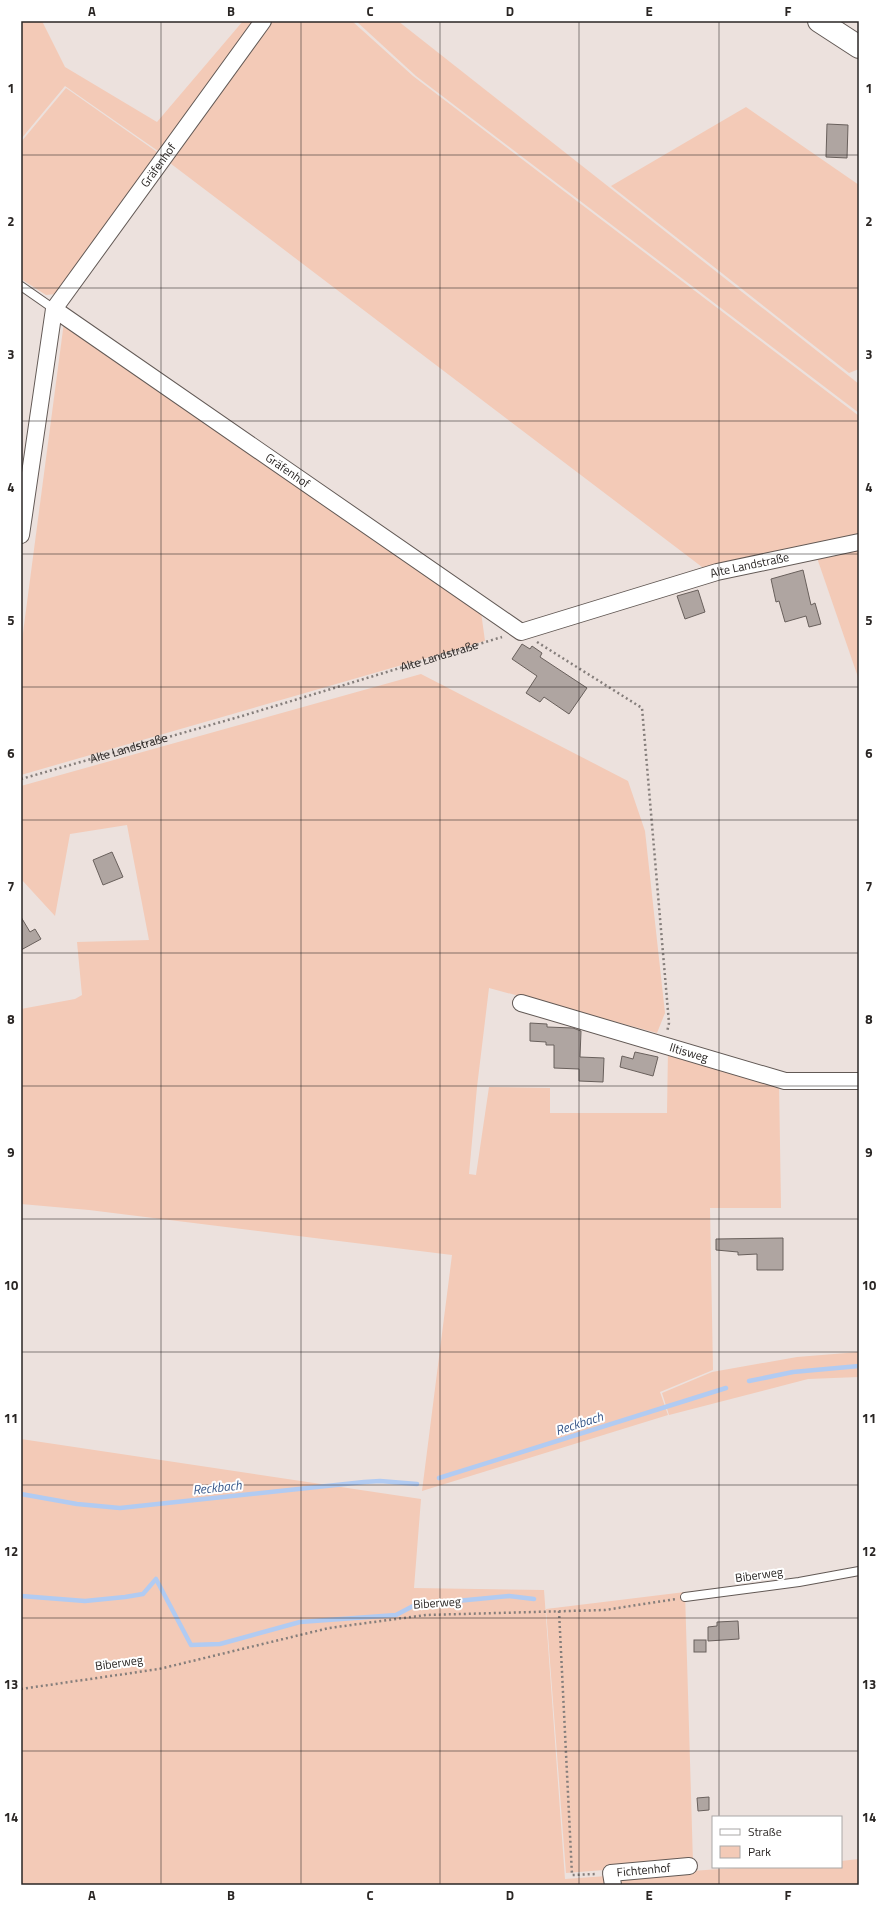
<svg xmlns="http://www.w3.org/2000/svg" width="880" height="1906" font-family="'Titillium Web',sans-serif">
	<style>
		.green { fill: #f3cab7 }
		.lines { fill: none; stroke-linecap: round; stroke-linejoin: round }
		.stream { stroke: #b1cbf2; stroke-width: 4.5 }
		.building { fill: #afa5a1; stroke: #69605c }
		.service-casing { stroke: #625955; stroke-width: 10 }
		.minor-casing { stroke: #625955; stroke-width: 18 }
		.secondary-casing { stroke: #625955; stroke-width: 24 }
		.path { stroke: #857e7b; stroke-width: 2.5; stroke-dasharray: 2 3; stroke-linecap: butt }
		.service { stroke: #fff; stroke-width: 8 }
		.minor { stroke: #fff; stroke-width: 16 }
		.secondary { stroke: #fff; stroke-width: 22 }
		.grid { fill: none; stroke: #2a2624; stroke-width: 1; stroke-opacity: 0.55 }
		.labels { text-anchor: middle; stroke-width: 4; stroke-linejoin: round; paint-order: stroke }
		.street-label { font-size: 12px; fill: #2a2624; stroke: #fff }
		.water-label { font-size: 13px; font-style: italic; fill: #37578a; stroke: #fff }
		.neatline { fill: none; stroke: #2a2624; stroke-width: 1.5 }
		.grid-label { font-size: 13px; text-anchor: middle; font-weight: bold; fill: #2a2624 }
	</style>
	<rect width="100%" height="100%" fill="#ece1dd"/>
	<g class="green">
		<polygon points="21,21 42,21 65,67 157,122 243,21 259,21 158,151 65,86 21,139"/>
		<polygon points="266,21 352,21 413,76 859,416 859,533 706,570 162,157"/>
		<polygon points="356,21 398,21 859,384 859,413 416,76"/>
		<polygon points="66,88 157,152 56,294 46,295 21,279 21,142"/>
		<polygon points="746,107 859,185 859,369 849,373 611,186"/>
		<polygon points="64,322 481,612 485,641 21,775 21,648"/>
		<polygon points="855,545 859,555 859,680 816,555"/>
		<polygon points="421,674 628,781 645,831 665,1013 657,1033 489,988 477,1087 469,1174 476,1175 489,1087 550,1088 550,1113 667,1113 668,1049 779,1081 781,1208 710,1208 713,1370 660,1392 668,1415 422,1491 452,1255 89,1210 21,1204 21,1009 75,999 82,995 77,942 149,940 127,825 70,834 55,916 21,879 21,786"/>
		<polygon points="859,1352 859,1377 808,1379 669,1415 662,1393 712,1372 797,1357"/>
		<polygon points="21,1439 421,1499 414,1588 544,1590 565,1879 607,1876 609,1885 21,1885"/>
		<polygon points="685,1592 693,1863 566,1873 546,1609"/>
		<polygon points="859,1859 859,1885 618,1885 617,1876 750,1867 841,1867 841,1861"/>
	</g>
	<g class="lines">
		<g class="stream">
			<polyline points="749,1381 793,1372 859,1366"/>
			<polyline points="439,1478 726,1388"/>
			<polyline points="21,1494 77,1504 120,1508 364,1482 380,1481 417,1484"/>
			<polyline points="21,1596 85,1601 125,1597 143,1594 156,1579 191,1645 220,1644 300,1622 396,1615 415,1605 509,1596 534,1599"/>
		</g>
	</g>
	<g class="building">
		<polygon points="827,124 848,125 847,158 826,157"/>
		<polygon points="803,570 811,605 815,603 821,624 809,627 806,616 785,622 779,601 776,602 771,579"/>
		<polygon points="698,590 705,612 685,619 677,596"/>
		<polygon points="522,644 530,649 532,646 542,653 540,657 587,688 569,714 544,697 540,702 526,693 537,676 512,659"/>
		<polygon points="112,852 123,877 103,885 93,860"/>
		<polygon points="21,917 30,932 35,929 41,939 21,950"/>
		<polygon points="530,1023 547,1024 547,1027 573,1028 581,1031 580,1057 604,1058 603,1082 579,1081 579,1069 554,1068 554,1045 546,1045 546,1042 530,1041"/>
		<polygon points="635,1052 658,1057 653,1076 620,1067 622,1056 633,1059"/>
		<polygon points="783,1238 783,1270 757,1270 757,1254 738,1255 738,1252 716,1250 716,1239"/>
		<polygon points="738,1621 739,1639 708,1641 708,1627 717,1626 717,1622"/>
		<rect x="694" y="1640" width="12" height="12"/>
		<polygon points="709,1797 709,1810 698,1811 697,1798"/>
	</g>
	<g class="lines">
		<g class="service-casing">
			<g id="service">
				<polyline points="21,286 54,309"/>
				<polyline points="685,1597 799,1582 859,1571"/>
			</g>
		</g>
		<g class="minor-casing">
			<g id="minor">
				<path id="s2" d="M54 309 521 632 717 572 859 542"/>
				<path id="s3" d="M21 535 54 309 263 21"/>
				<path id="s4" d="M521 1003 785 1081H859"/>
				<path id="s5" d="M613 1885 611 1873 689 1866"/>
			</g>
		</g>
		<g class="secondary-casing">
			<polyline id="secondary" points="819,21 859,47"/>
		</g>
		<g class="path">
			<polyline points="537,642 642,708 669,1023 667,1032"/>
			<path id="s1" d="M21 779 242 716 502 637"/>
			<polyline points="559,1611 572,1875 597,1874"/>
			<polyline points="21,1689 159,1669 329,1628 426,1615 605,1610 676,1599"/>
		</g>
		<use href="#service" class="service"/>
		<use href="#minor" class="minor"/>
		<use href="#secondary" class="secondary"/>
	</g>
	<path class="grid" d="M161 21V1885M301 21V1885M440 21V1885M579 21V1885M719 21V1817M21 155H859M21 288H859M21 421H859M21 554H859M21 687H859M21 820H859M21 953H859M21 1086H859M21 1219H859M21 1352H859M21 1485H859M21 1618H859M21 1751H859M719 1867V1885"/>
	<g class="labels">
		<g class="street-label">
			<text dy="4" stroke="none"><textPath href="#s3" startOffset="406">Gräfenhof</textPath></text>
			<text dy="4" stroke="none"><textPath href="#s2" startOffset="284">Gräfenhof</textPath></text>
			<text dy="4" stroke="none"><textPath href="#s2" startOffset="806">Alte Landstraße</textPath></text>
			<text dy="4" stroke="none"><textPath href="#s1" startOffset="436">Alte Landstraße</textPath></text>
			<text dy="4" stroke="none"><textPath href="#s1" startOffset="112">Alte Landstraße</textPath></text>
			<text dy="4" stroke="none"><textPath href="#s4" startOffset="175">Iltisweg</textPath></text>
			<text transform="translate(759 1575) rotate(-8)" y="4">Biberweg</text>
			<text transform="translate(437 1603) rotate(-4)" y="4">Biberweg</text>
			<text transform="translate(119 1663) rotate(-8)" y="4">Biberweg</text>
			<text dy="4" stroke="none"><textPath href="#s5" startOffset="45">Fichtenhof</textPath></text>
		</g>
		<g class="water-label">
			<text transform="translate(579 1423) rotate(-18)" y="5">Reckbach</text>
			<text transform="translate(217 1487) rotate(-6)" y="5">Reckbach</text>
		</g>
	</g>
	<rect width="880" height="1906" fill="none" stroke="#ffffff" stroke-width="44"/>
	<rect x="712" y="1816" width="130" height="52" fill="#ffffff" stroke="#aaa8a7"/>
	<rect x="720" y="1829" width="20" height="6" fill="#ffffff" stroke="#aaa8a7"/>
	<text x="748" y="1836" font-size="12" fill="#2a2624">Straße</text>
	<rect x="720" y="1846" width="20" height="12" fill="#f3cab7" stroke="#aaa8a7"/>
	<text x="748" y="1856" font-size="12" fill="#2a2624">Park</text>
	<rect x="22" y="22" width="836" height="1862" class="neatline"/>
	<g class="grid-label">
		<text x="92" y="16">A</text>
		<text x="231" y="16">B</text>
		<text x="370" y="16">C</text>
		<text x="510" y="16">D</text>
		<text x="649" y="16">E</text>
		<text x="788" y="16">F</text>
		<text x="11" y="93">1</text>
		<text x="869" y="93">1</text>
		<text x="11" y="226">2</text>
		<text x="869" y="226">2</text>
		<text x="11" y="359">3</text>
		<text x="869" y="359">3</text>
		<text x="11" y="492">4</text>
		<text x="869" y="492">4</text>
		<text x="11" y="625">5</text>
		<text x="869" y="625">5</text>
		<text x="11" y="758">6</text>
		<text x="869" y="758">6</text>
		<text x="11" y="891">7</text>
		<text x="869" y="891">7</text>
		<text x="11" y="1024">8</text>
		<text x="869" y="1024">8</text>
		<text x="11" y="1157">9</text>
		<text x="869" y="1157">9</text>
		<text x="11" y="1290">10</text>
		<text x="869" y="1290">10</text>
		<text x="11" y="1423">11</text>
		<text x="869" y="1423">11</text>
		<text x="11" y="1556">12</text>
		<text x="869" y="1556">12</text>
		<text x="11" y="1689">13</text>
		<text x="869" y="1689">13</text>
		<text x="11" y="1822">14</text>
		<text x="869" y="1822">14</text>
		<text x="92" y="1900">A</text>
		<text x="231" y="1900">B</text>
		<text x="370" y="1900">C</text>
		<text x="510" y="1900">D</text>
		<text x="649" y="1900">E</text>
		<text x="788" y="1900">F</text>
	</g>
</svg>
